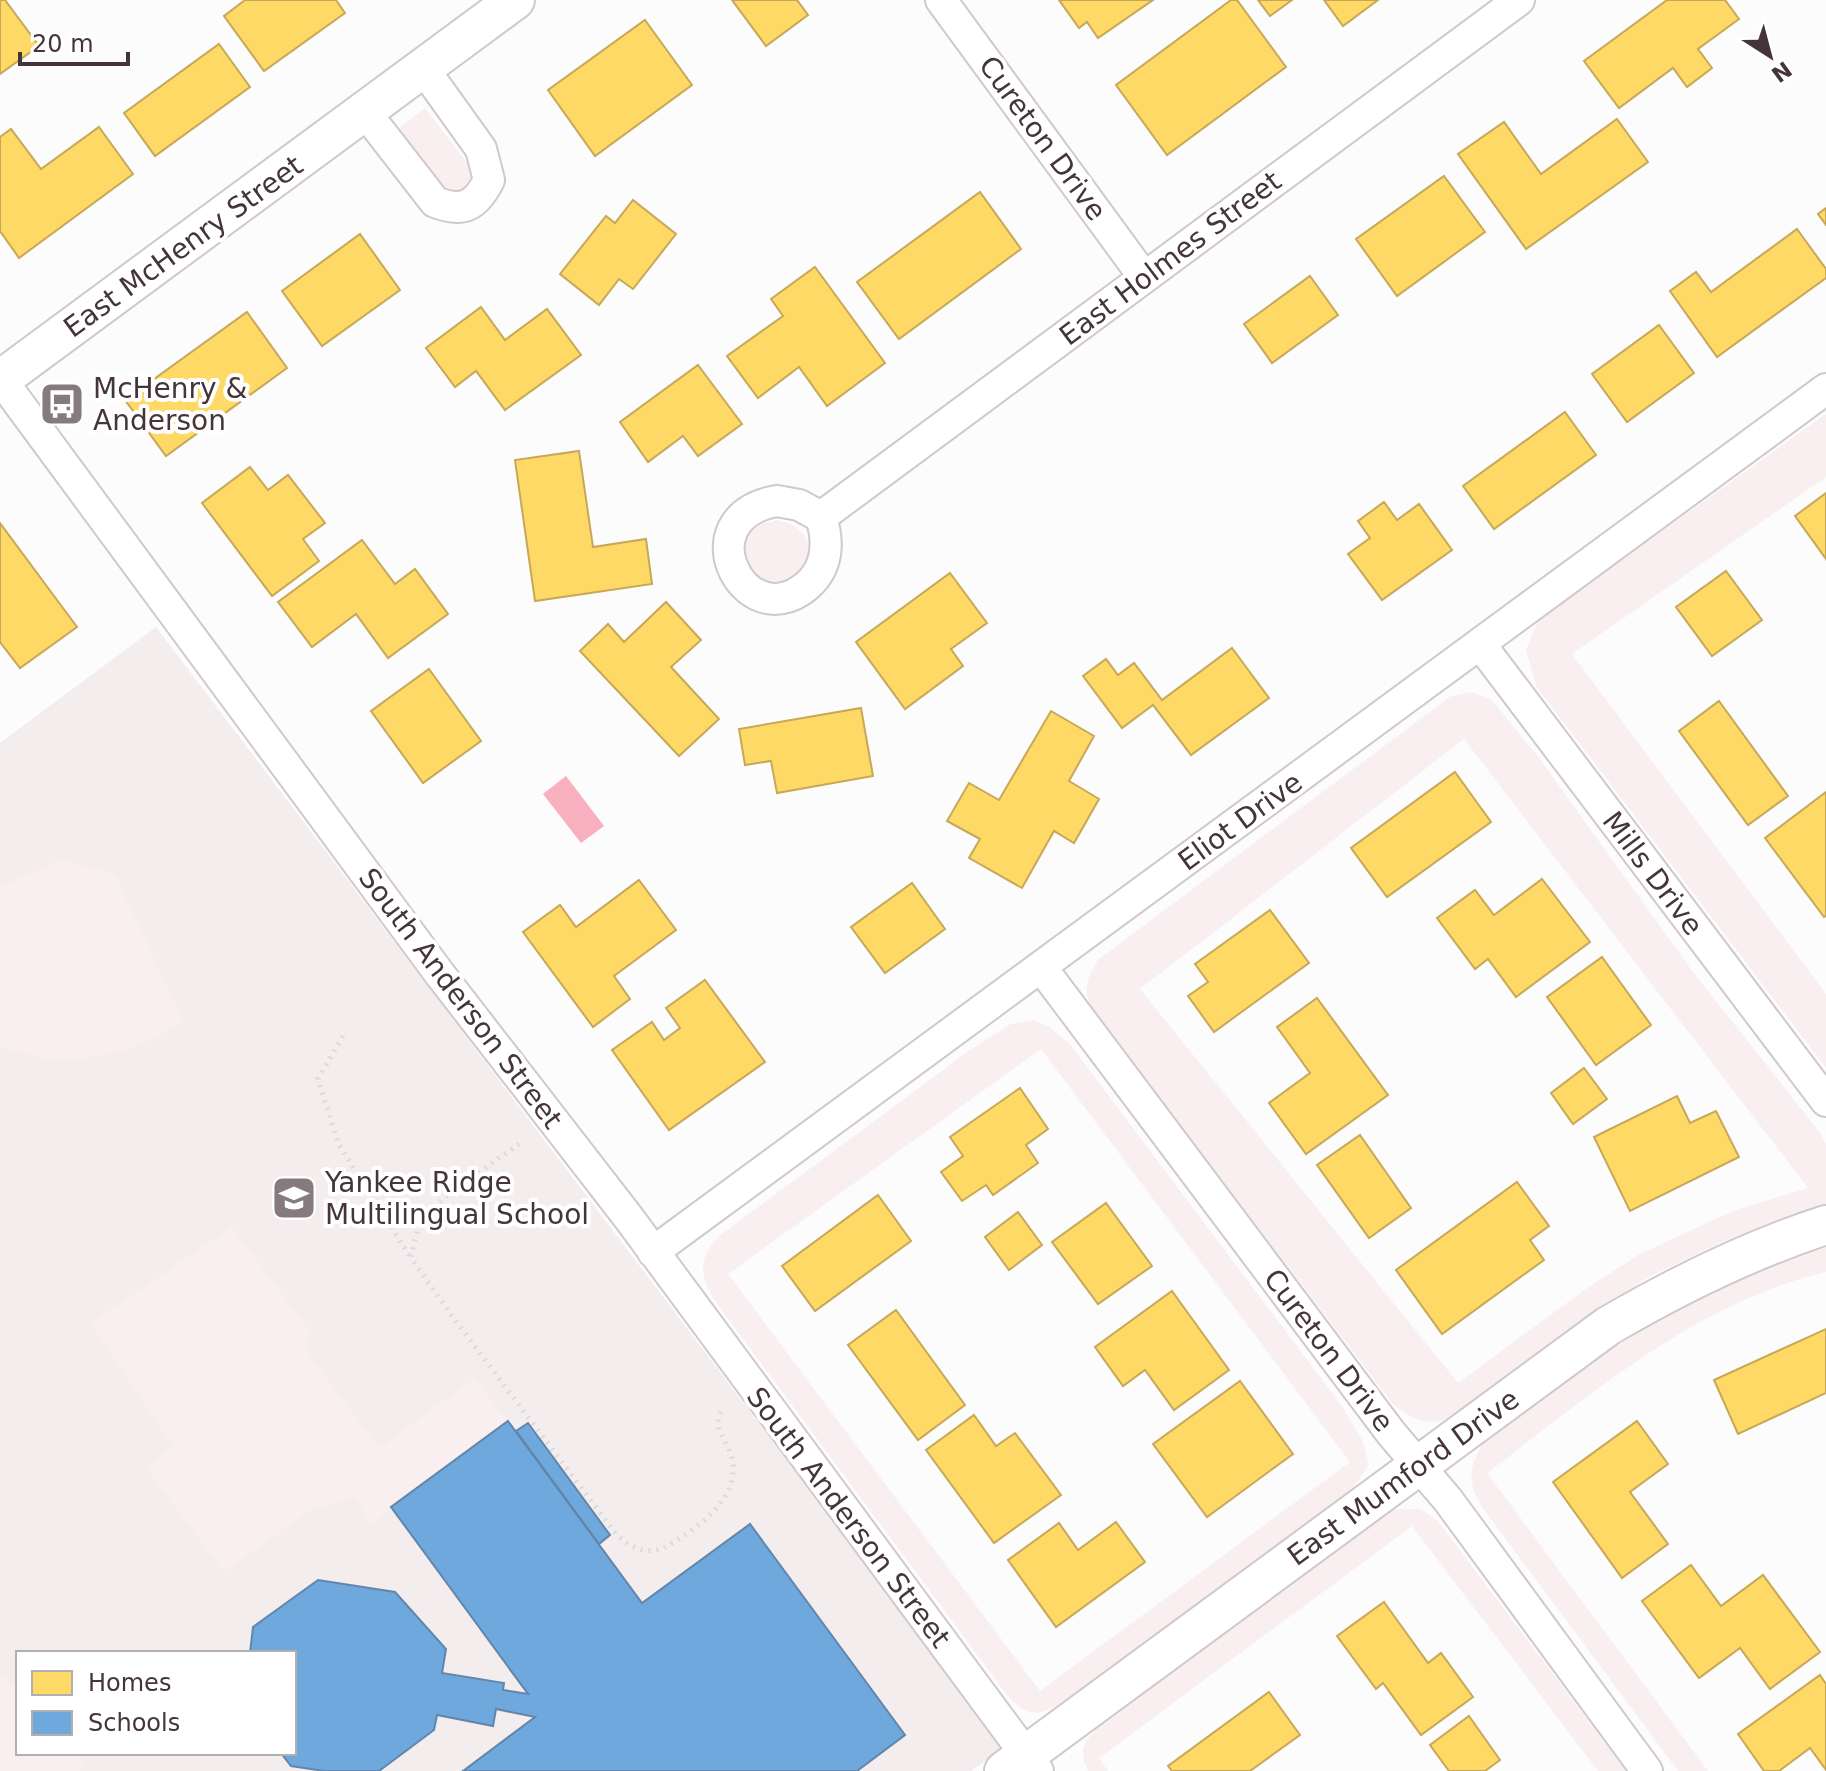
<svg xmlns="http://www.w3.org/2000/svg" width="1826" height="1771" font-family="'DejaVu Sans',sans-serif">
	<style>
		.built { fill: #f4edee; fill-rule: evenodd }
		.green { fill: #f9eef0; fill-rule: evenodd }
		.water { fill: #f8b0bf }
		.homes { fill: #ffd966; stroke: #c7a858; stroke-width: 2 }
		.schools { fill: #6fa8dc; stroke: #6286ab; stroke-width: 2 }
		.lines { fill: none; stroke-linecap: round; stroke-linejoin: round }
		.minor-casing { stroke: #d0c9ca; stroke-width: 34 }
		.tertiary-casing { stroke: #d0c9ca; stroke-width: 42 }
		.path { stroke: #dbdada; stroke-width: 5; stroke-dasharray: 2 6; stroke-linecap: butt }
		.minor { stroke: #fff; stroke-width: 30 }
		.tertiary { stroke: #fff; stroke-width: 38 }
		.labels { text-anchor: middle; stroke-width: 8; stroke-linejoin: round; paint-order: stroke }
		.street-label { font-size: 28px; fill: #453538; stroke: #fff }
		.poi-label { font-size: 28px; fill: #453538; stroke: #fff; text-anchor: start }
	</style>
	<rect width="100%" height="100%" fill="#fcfcfc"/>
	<path class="built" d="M156 627 1004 1747 971 1771H0V743ZM18 1653H294V1753H18Z"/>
	<g class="green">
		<polygon points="425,108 479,179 452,199 398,129"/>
		<polygon points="1826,414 1826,477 1572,654 1826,994 1826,1068 1536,686 1526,650 1538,620"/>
		<path d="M777 520C814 529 815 552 798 582L756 586 740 546 754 526Z"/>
		<path d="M1471 692 1491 699 1539 758 1693 972 1821 1134 1826 1144V1207L1808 1216 1724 1241 1650 1276 1581 1321 1457 1415C1428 1427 1416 1423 1392 1403L1112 1035C1090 1003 1075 996 1098 960L1451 696ZM1464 739 1808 1188 1735 1210 1640 1254 1590 1286 1458 1383 1140 989Z"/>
		<polygon points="61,859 115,875 184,1021 154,1039 117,1053 60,1061 4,1048 0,1044 0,888"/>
		<path d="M1033 1020 1048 1026 1069 1043 1342 1406 1362 1440 1369 1465 1349 1493 1063 1702C1038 1717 1027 1717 1007 1695L720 1308C700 1280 694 1259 722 1234L970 1050 1011 1024ZM1041 1049 1350 1462 1040 1691 728 1274Z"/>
		<polygon points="232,1227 310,1331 307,1352 379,1448 474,1379 508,1421 391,1507 372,1525 356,1497 311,1510 224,1572 146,1467 173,1446 91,1323"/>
		<path d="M1826 1248V1272C1696 1302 1591 1395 1487 1473L1708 1771H1678L1482 1507C1468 1483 1468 1470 1482 1445 1589 1364 1693 1280 1826 1248Z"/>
		<path d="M1396 1509H1420L1437 1520 1626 1771H1598L1412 1526 1099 1758 1108 1771H1088C1079 1752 1082 1743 1097 1729L1378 1517Z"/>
		<polygon points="0,1675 18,1687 18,1753 77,1753 86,1766 79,1771 0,1771"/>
	</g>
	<polygon class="water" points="566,776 604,826 581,843 543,794"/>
	<g class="homes">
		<polygon points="0,0 5,0 39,46 0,74"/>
		<polygon points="245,0 336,0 345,13 264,71 224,16"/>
		<polygon points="732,0 797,0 808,15 766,46"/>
		<polygon points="1059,0 1153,0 1098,38 1087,22 1079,28"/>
		<polygon points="1231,0 1237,0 1286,67 1167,155 1116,85"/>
		<polygon points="1258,0 1292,0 1270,16"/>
		<polygon points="1324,0 1378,0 1343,26"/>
		<polygon points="1667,0 1725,0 1739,19 1698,49 1712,68 1687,87 1673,68 1619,108 1584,61"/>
		<polygon points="645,20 692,85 595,156 548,90"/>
		<polygon points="219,44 250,87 155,156 124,113"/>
		<polygon points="1617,119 1648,162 1526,249 1458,154 1504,122 1541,174"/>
		<polygon points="99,127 133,174 19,258 0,231 0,137 11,129 41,169"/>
		<polygon points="1444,176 1485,232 1397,296 1356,239"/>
		<polygon points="980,192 1021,249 899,339 857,282"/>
		<polygon points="633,200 676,234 633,289 619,279 599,305 560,274 606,216 615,223"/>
		<polygon points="1826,208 1826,225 1818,214"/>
		<polygon points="1797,229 1826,269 1826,278 1717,357 1670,291 1696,272 1711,292"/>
		<polygon points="360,234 400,290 322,346 282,291"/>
		<polygon points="815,267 885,363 827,406 799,367 758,398 727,356 783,316 771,299"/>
		<polygon points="1310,276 1338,315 1272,363 1244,324"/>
		<polygon points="481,307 505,340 547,309 581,355 505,410 476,371 455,387 426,348"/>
		<polygon points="247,312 287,368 166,456 125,400"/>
		<polygon points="1659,325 1694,373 1627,422 1592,374"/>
		<polygon points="698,365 742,424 698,456 683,436 648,462 620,422"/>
		<polygon points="1565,412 1596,455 1494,529 1463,486"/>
		<polygon points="579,451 593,547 646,539 652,584 535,601 515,460"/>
		<polygon points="250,467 268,490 288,475 325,523 303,539 319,561 272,596 202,503"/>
		<polygon points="1826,493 1826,559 1795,516"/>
		<polygon points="1384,502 1397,520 1419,504 1452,550 1382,600 1348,554 1370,538 1358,521"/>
		<polygon points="0,523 77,627 20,668 0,642"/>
		<polygon points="362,540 395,584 415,569 448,614 388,658 356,614 312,647 278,602"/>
		<polygon points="1726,571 1762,620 1712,656 1676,607"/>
		<polygon points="950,573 987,623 951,649 963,666 905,709 856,642"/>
		<polygon points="666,602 701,640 671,667 719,719 679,756 580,651 608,624 624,642"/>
		<polygon points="1232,648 1269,698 1191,755 1153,705 1122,728 1083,676 1106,659 1118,675 1134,663 1162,700"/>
		<polygon points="429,669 481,741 423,783 371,711"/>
		<polygon points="1719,701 1788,796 1748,825 1679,731"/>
		<polygon points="861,708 873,776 777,793 771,761 745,765 739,729"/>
		<polygon points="1051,711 1094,736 1069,781 1099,799 1074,843 1054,831 1022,888 969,858 980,839 947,821 969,783 999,800"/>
		<polygon points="1455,772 1491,822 1387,897 1351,848"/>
		<polygon points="1826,792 1826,916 1824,917 1765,838"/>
		<polygon points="1542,879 1590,942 1516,997 1488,959 1475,969 1437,918 1475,890 1494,915"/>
		<polygon points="639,880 676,930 614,976 630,999 593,1027 523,932 560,905 576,927"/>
		<polygon points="912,883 945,929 885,973 851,927"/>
		<polygon points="1270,910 1309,963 1214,1032 1188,996 1208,982 1195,964"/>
		<polygon points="1602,957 1651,1025 1596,1065 1547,997"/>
		<polygon points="705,980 765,1062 669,1130 612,1050 652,1022 664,1040 680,1028 666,1008"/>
		<polygon points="1317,998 1388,1095 1306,1154 1269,1103 1310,1073 1277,1027"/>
		<polygon points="1584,1068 1607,1099 1573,1124 1551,1093"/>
		<polygon points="1020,1088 1048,1129 1026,1145 1038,1163 993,1195 986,1185 962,1201 941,1172 963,1156 950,1137"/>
		<polygon points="1677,1096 1690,1123 1716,1111 1739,1157 1630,1211 1594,1137"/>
		<polygon points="1360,1135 1411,1208 1369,1238 1317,1165"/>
		<polygon points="1517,1182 1549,1226 1530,1240 1544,1260 1442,1334 1396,1270"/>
		<polygon points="878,1195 911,1241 815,1311 782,1266"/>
		<polygon points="1106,1203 1152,1266 1098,1304 1052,1242"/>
		<polygon points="1018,1212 1042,1245 1009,1270 985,1237"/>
		<polygon points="1172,1291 1229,1370 1174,1410 1145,1370 1123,1386 1095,1347"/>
		<polygon points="896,1310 965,1405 918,1440 848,1345"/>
		<polygon points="1826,1329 1826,1393 1738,1434 1714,1380"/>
		<polygon points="1240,1381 1293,1454 1207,1517 1153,1444"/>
		<polygon points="974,1415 996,1446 1015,1433 1061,1495 994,1543 926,1450"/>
		<polygon points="1637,1421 1668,1464 1630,1492 1668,1544 1622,1578 1553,1482"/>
		<polygon points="1116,1522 1145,1562 1056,1627 1008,1560 1059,1523 1078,1550"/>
		<polygon points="1691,1565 1721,1606 1763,1575 1820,1652 1770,1689 1740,1648 1699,1678 1642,1601"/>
		<polygon points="1384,1602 1428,1663 1441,1653 1473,1697 1421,1735 1383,1683 1376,1689 1337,1636"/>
		<polygon points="1820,1675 1826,1684 1826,1770 1810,1748 1779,1771 1764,1771 1738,1734"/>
		<polygon points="1269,1692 1300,1735 1250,1771 1172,1771 1168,1766"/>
		<polygon points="1469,1716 1500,1760 1485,1771 1449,1771 1430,1745"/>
	</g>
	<g class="schools">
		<polygon points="508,1421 642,1603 750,1524 905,1735 857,1771 463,1771 535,1717 496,1709 493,1726 437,1715 434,1730 379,1771 324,1771 291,1766 281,1753 294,1753 294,1653 250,1653 253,1627 318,1580 395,1592 446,1649 442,1673 504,1683 503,1690 528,1694 391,1507"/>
		<polygon points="528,1423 610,1535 599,1544 516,1431"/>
	</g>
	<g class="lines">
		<g class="minor-casing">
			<g id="minor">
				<polyline points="941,0 1144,277"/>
				<path d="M365 112 435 202C463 213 476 206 489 180L481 149 423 68"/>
				<polyline points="0,378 439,973 628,1217 1038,1771"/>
				<path d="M777 501 799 505 821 517C828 539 829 562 812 581 749 645 680 518 777 501Z"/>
				<polyline points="821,517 1519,0"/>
				<polyline points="1480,644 1826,1101"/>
				<polyline points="1041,967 1391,1433 1448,1500 1647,1771"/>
				<polyline points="653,1252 1826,389"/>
			</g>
		</g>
		<g class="tertiary-casing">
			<g id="tertiary">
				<polyline points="0,380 515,0"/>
				<path d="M1004 1771 1608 1326C1678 1285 1749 1250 1826 1225"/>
			</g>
		</g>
		<g class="path">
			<polyline points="343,1036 318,1079 339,1145 411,1258"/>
			<path d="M519 1144C495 1162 442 1195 425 1217 416 1228 414 1244 411 1258L452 1316 616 1534C631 1547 644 1555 664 1548 695 1530 747 1496 730 1452 724 1437 713 1428 721 1412"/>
		</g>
		<use href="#minor" class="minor"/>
		<use href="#tertiary" class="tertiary"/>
	</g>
	<defs>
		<g id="bus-square" transform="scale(2.3)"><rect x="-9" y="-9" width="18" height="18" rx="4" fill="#857b7d" stroke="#fff"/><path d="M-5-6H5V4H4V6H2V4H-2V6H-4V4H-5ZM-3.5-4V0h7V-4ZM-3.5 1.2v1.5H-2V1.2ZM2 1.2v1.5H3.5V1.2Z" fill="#fff"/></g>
		<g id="school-square" transform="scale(2.3)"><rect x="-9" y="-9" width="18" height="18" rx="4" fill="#857b7d" stroke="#fff"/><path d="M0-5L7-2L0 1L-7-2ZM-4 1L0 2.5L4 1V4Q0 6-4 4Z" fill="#fff"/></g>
	</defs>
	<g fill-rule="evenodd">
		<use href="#bus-square" x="62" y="404"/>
		<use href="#school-square" x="294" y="1198"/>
	</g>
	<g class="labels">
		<g class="street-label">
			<text transform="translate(1043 138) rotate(54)" y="10">Cureton Drive</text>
			<text transform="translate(183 246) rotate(-36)" y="10">East McHenry Street</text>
			<text transform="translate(1170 258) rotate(-37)" y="10">East Holmes Street</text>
			<text transform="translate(1240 821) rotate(-36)" y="10">Eliot Drive</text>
			<text transform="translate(1653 873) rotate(53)" y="10">Mills Drive</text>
			<text transform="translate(461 998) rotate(53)" y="10">South Anderson Street</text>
			<text transform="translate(1329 1350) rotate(53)" y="10">Cureton Drive</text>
			<text transform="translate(1403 1477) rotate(-36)" y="10">East Mumford Drive</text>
			<text transform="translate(849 1517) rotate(53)" y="10">South Anderson Street</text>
		</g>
		<g class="poi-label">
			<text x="93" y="398">McHenry &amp;<tspan x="93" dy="32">Anderson</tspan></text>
			<text x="325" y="1192">Yankee Ridge<tspan x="325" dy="32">Multilingual School</tspan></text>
		</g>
	</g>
	<rect x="16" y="1651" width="280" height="104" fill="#ffffff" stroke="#b5aeaf" stroke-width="2"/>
	<rect x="32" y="1671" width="40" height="24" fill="#ffd966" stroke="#b5aeaf" stroke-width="2"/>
	<text x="88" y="1691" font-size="24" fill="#453538">Homes</text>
	<rect x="32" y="1711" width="40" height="24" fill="#6fa8dc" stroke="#b5aeaf" stroke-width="2"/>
	<text x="88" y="1731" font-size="24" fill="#453538">Schools</text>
	<g transform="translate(1770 56) rotate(144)" stroke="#ffffff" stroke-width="6" paint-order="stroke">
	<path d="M0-6L14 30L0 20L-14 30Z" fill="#453538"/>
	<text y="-12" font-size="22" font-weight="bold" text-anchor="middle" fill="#453538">N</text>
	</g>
	<path d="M20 52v12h108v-12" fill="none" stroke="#453538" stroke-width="4"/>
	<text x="32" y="52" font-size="24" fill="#453538" stroke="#ffffff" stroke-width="6" paint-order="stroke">20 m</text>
</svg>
